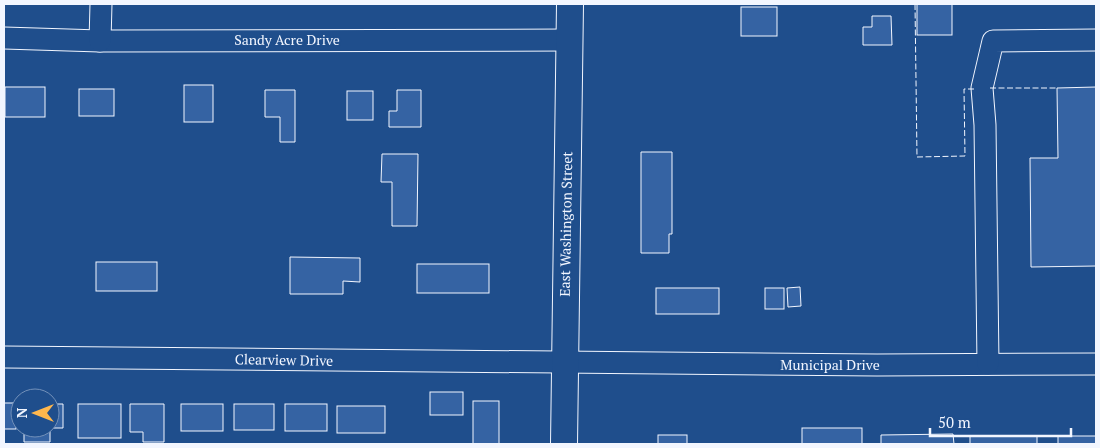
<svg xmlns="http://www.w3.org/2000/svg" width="1100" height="448" font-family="'PT Serif',serif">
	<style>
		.building { fill: #3563a3; stroke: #f2f6ff }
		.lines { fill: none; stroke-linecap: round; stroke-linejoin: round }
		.minor-casing { stroke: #f2f6ff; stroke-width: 23 }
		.major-casing { stroke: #f2f6ff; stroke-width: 28 }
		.minor { stroke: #1f4e8c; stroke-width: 21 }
		.major { stroke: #1f4e8c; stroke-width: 26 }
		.fence { stroke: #f2f6ff; stroke-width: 1; stroke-dasharray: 6 2.5; stroke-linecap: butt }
		.labels { text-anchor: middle; stroke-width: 4; stroke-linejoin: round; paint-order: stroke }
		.street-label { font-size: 14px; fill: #f2f6ff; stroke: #1f4e8c }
	</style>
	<rect width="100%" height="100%" fill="#1f4e8c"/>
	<g class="building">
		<rect x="917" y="4" width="35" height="31"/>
		<rect x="741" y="7" width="36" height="29"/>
		<polygon points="872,16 891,16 892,45 863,45 863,27 872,27"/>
		<rect x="184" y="85" width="29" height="37"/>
		<rect x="5" y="87" width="40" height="30"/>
		<polygon points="1096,87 1096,266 1031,267 1030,158 1058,158 1057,88"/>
		<rect x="79" y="89" width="35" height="27"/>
		<polygon points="265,90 295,90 295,142 280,142 280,117 265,117"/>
		<polygon points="397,90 421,90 421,127 389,127 389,111 397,111"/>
		<rect x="347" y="91" width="26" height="29"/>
		<polygon points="641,152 672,152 672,234 669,234 669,253 641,253"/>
		<polygon points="382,154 418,154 417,226 392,226 392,182 381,182"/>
		<polygon points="290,257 360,258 360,282 343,281 343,294 290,294"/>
		<rect x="96" y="262" width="61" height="29"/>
		<rect x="417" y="264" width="72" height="29"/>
		<polygon points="800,287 801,306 788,307 787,288"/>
		<rect x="656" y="288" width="63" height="26"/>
		<rect x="765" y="288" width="19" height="21"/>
		<rect x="430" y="392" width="33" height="23"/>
		<rect x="473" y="401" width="26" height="43"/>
		<rect x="4" y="403" width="12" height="26"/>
		<polygon points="50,404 63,404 63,428 50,428 50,442 24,442 24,428 50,428"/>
		<rect x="78" y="404" width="43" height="34"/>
		<polygon points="130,404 164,404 164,442 143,442 143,432 130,432"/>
		<rect x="181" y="404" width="42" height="27"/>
		<rect x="234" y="404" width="40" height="26"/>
		<rect x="285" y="404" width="42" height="27"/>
		<rect x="337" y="406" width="48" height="27"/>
		<rect x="802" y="428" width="60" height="16"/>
		<polygon points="953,434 954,444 881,444 881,435"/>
		<rect x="658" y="435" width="29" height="9"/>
		<rect x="970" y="436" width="67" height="8"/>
		<rect x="1058" y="436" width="38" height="8"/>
	</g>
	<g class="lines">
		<g class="minor-casing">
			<g id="minor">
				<polyline points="4,38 100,41 570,40"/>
				<polyline points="100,41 101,4"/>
				<polyline points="4,357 877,365 1096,364"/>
				<polyline points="988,364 985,125 982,88 993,41 1096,40"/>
			</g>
		</g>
		<g class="major-casing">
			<polyline id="major" points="564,444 570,4"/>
		</g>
		<use href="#minor" class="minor"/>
		<use href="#major" class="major"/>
		<g class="fence">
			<polyline points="915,4 917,157 965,156 964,89 975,89"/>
			<polyline points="990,88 1057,88"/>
		</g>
	</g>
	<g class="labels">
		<g class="street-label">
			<text x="287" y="45">Sandy Acre Drive</text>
			<text transform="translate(566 224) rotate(-89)" y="5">East Washington Street</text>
			<text transform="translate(284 360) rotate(1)" y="5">Clearview Drive</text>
			<text x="830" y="370">Municipal Drive</text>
		</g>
	</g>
	<rect width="1100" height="448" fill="none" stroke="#f2f6ff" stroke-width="10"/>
	<g transform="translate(35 413) rotate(270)"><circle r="24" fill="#1f4e8c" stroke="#7391ba"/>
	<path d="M0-4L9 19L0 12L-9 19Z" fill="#ffb74d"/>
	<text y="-8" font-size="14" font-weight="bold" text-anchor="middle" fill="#f2f6ff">N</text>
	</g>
	<path d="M930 428v8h141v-8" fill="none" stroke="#f2f6ff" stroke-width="2.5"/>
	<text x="938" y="428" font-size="15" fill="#f2f6ff" stroke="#1f4e8c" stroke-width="4" paint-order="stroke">50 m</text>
</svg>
